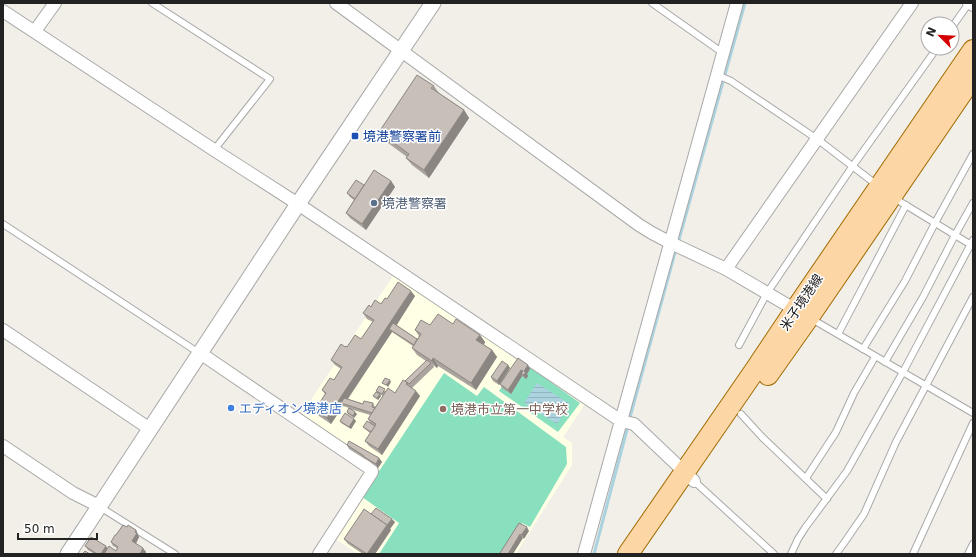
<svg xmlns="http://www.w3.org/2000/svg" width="976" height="557" font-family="'DejaVu Sans','Noto Sans JP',sans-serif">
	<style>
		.education { fill: #ffffe5 }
		.pitch { fill: #88e0be }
		.water { fill: url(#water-rules) }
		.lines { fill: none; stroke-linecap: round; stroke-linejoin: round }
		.stream { stroke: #aad3df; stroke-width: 3 }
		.service-casing { stroke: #a9a9a9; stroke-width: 8 }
		.minor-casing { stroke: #a9a9a9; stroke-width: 14 }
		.tertiary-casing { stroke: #a9a9a9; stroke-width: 17 }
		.primary-casing { stroke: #a06b00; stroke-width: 22 }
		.service { stroke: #fff; stroke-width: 6 }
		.minor { stroke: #fff; stroke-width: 12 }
		.tertiary { stroke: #fff; stroke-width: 15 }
		.primary { stroke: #fcd6a4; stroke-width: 20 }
		.wall { fill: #aba49e; fill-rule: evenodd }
		.shaded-wall { fill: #8b8681 }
		.building { fill: #c7bfb8; stroke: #8b8681 }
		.transit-dot { fill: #1a4fb4; stroke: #fff; stroke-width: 1.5 }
		.service-dot { fill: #5c6f8a; stroke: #fff; stroke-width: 1.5 }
		.shop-dot { fill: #3f7fe0; stroke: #fff; stroke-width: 1.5 }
		.education-dot { fill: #8d6e63; stroke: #fff; stroke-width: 1.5 }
		.labels { text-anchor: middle; stroke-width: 3; stroke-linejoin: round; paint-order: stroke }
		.transit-label { font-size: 13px; fill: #164399; stroke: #fff; text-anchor: start }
		.service-label { font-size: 13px; fill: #4e5e75; stroke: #fff; text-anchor: start }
		.street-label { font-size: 13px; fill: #222; stroke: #fff }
		.shop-label { font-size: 13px; fill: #366cbe; stroke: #fff; text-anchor: start }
		.education-label { font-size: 13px; fill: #785e54; stroke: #fff; text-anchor: start }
	</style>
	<defs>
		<pattern id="water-rules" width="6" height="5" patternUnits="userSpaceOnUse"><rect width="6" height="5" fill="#aad3df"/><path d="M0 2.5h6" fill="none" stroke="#92b5bf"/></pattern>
	</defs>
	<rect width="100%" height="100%" fill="#f2efe9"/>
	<polygon class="education" points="395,273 585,404 563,437 572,443 572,465 516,554 358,554 334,538 376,469 301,415"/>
	<g class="pitch">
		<polygon points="520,360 580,403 558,432 499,391"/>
		<polygon points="444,373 477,396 484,387 566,447 567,464 530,527 522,523 502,554 379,554 399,523 362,497"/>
	</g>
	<polygon class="water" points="537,383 570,404 557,424 524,403"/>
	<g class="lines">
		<g class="stream">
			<polyline points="678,243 745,3"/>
			<polyline points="629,421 676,249"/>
			<polyline points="594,554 628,426"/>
		</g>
		<g class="service-casing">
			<g id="service">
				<polyline points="152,3 270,79 214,150"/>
				<polyline points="652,3 723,53"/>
				<polyline points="952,27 969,3"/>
				<polyline points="717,75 731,81 817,139 877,185"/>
				<polyline points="894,198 973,246"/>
				<polyline points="3,224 199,353"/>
				<polyline points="810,318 973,413"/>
				<polyline points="838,334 906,205"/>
				<polyline points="739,345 767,293 852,167 937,48"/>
				<polyline points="863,349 905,281 935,223 973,154"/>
				<polyline points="885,362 923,297 955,235 973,203"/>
				<polyline points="741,414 762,437 827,499"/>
				<polyline points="806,478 836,432 854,393 875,357"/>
				<polyline points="694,481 774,554"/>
				<polyline points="100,507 175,554"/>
				<polyline points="791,554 798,539 805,528 847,471 903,372 973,240"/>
				<polyline points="836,554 844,543 864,514 896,442 973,297"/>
				<polyline points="913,554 973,423"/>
				<polyline points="968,554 973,544"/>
			</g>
		</g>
		<g class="minor-casing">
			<g id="minor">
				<polyline points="336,3 639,225 652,233 671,243 726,269 801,313"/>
				<polyline points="969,3 973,5"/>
				<polyline points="3,11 214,150 298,204 621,421 634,424 694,481"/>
				<polyline points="35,31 55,3"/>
				<polyline points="726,269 912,3"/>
				<polyline points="3,330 150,429"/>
				<polyline points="200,353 371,469 372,472 319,554"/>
				<polyline points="3,446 73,493 99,506"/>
				<polyline points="584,554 737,3"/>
			</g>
		</g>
		<g class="tertiary-casing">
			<polyline id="tertiary" points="68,554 298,204 433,3"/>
		</g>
		<g class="primary-casing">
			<g id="primary">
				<polyline points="768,375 809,317 973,77"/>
				<polyline points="628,554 755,370 795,310 973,50"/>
			</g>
		</g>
		<use href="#service" class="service"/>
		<use href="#minor" class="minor"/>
		<use href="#tertiary" class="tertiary"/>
		<use href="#primary" class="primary"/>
	</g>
	<g class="wall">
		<polygon points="434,86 439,93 464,110 469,118 429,178 412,165 406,158 407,157 384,140 379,132"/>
		<polygon points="391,181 395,187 366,230 350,218 346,213 354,200 350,197 347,193 364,185"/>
		<path d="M415 296 396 325 417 339 419 336 415 330 430 325 453 324 480 335 485 342 484 345 492 350 497 357 476 390 438 366 437 368 433 365 434 367 412 388 420 396 382 455 369 446 365 441 370 433 365 429 363 427 371 424 368 419 370 415 350 409 357 414 354 418 348 414 347 412 349 408 343 406 331 424 319 416 315 410 325 394 322 390 334 380 341 369 335 365 331 360 345 347H347L361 339 373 322 367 319 363 313 371 307 381 304 387 299ZM392 332 413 346 412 348 417 355 426 361 405 381 395 393 386 391H376L377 392 373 396 375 398 378 400 381 396 378 393 383 396 375 407 373 403 363 404 348 399Z"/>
		<polygon points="508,365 510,368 501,383 528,365 530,369 527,374 528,376 526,379 522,376 511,394 502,388 500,384 499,385 493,381 491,377"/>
		<polygon points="354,419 356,421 351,429 341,423 340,421"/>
		<polygon points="347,445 379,458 382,462 378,468 367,460 365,459 349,449"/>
		<polygon points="371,514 395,522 390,529 391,530 375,554 363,554 348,544 344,539"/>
		<polygon points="136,530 139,537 136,544 146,552 145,554 92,554 93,553 88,550 85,546 106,546 107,548 116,551 117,548 113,546 111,542 116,535"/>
	</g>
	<g class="shaded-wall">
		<polygon points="464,110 469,118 429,178 424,170"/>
		<polygon points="391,181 395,187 366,230 362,224"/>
		<polygon points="411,291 415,296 393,331 389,329 392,332 344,404 341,403 343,406 331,424 327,418"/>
		<polygon points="480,335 485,342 482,348 476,340"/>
		<polygon points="492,350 497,357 476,390 471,383"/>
		<polygon points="433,358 438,366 437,368 432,361"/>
		<polygon points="508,365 510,368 499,385 497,381"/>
		<polygon points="528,365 530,369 527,374 528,376 526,379 523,375 524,371"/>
		<polygon points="521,370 524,374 521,374 522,376 511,394 508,390"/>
		<polygon points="390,380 391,382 388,387 386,385"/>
		<polygon points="416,391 420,396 382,455 378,449"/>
		<polygon points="380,394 381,396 378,400 377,398"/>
		<polygon points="355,412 357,414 354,418 353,416"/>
		<polygon points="354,419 356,421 351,429 349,427"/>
		<polygon points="379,458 382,462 378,468 376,464"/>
		<polygon points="392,519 395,522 390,529 391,530 375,554 367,554"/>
		<polygon points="527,527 529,531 524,539 521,535"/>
		<polygon points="136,530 139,537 135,545 132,541"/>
		<polygon points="520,534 523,538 513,554 508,554"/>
		<polygon points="106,546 108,550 106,554 101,554"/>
		<polygon points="143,548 146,552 145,554 140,554"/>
	</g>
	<g class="building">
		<polygon points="417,75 434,86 431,88 464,110 424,170 406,158 409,154 379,132"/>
		<polygon points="374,170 391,181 362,224 346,213"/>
		<polygon points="356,180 364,185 355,199 347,193"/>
		<polygon points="398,282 411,291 327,418 315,410 326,393 322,390 330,378 334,380 342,367 331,360 341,344 345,347 346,346 347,347 355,335 361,339 374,320 363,313 369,305 371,307 375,300 381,304 385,298 387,299"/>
		<polygon points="438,314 453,324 456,319 480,335 476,340 492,350 471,383 433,358 432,361 412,348 421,334 415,330 421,320 430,325"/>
		<polygon points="393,323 417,339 414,345 389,329"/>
		<polygon points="518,358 528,365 524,371 526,373 523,375 521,374 523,371 521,370 508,390 500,384"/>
		<polygon points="427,360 431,363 409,384 405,381"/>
		<polygon points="502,361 508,365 497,381 491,377"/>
		<polygon points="385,378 390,380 386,385 382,383"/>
		<polygon points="403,380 408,383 406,384 416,391 378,449 365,441 376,424 368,419 388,388 395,393"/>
		<polygon points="379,386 385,389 382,394 376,391"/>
		<polygon points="376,392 380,394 377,398 373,396"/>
		<polygon points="344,398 363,404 364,401 373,403 372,407 375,408 372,413 341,403"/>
		<polygon points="349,408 355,412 353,416 347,412"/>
		<polygon points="345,413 354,419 349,427 340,421"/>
		<polygon points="367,421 375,426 371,432 363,427"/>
		<polygon points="349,441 379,458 376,464 364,457 364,456 347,445"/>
		<polygon points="376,508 392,519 387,525 371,514"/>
		<polygon points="364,509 387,525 367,554 344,539"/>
		<polygon points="519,523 527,527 521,535 520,534 508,554 502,554 500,553"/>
		<polygon points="123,525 127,527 128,525 136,530 135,532 137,533 132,541 143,548 140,554 104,554 109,546 116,551 118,547 111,542 115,535 116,535"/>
		<polygon points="91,537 106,546 101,554 97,554 85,546"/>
		<polygon points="85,551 90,554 82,554"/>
	</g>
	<rect class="transit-dot" x="351" y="132" width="8" height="8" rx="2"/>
	<circle class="service-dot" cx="374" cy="203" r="4"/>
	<circle class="shop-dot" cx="231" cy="408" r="4"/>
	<circle class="education-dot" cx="443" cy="409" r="4"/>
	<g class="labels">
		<g class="transit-label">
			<text x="363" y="141">境港警察署前</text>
		</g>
		<g class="service-label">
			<text x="382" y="208">境港警察署</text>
		</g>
		<g class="street-label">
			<text transform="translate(801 302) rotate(-56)" y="5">米子境港線</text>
		</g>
		<g class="shop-label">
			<text x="239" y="413">エディオン境港店</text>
		</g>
		<g class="education-label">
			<text x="451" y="414">境港市立第一中学校</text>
		</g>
	</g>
	<rect width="976" height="557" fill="none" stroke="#222222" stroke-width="8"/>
	<g transform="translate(940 36) rotate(294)"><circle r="19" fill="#ffffff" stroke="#a7a7a7"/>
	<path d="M0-3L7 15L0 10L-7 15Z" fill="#d40000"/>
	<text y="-6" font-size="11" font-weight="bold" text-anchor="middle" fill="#222222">N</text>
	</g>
	<path d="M18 533v6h79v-6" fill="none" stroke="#222222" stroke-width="2"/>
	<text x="24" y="533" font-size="12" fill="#222222" stroke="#ffffff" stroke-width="3" paint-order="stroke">50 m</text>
</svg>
